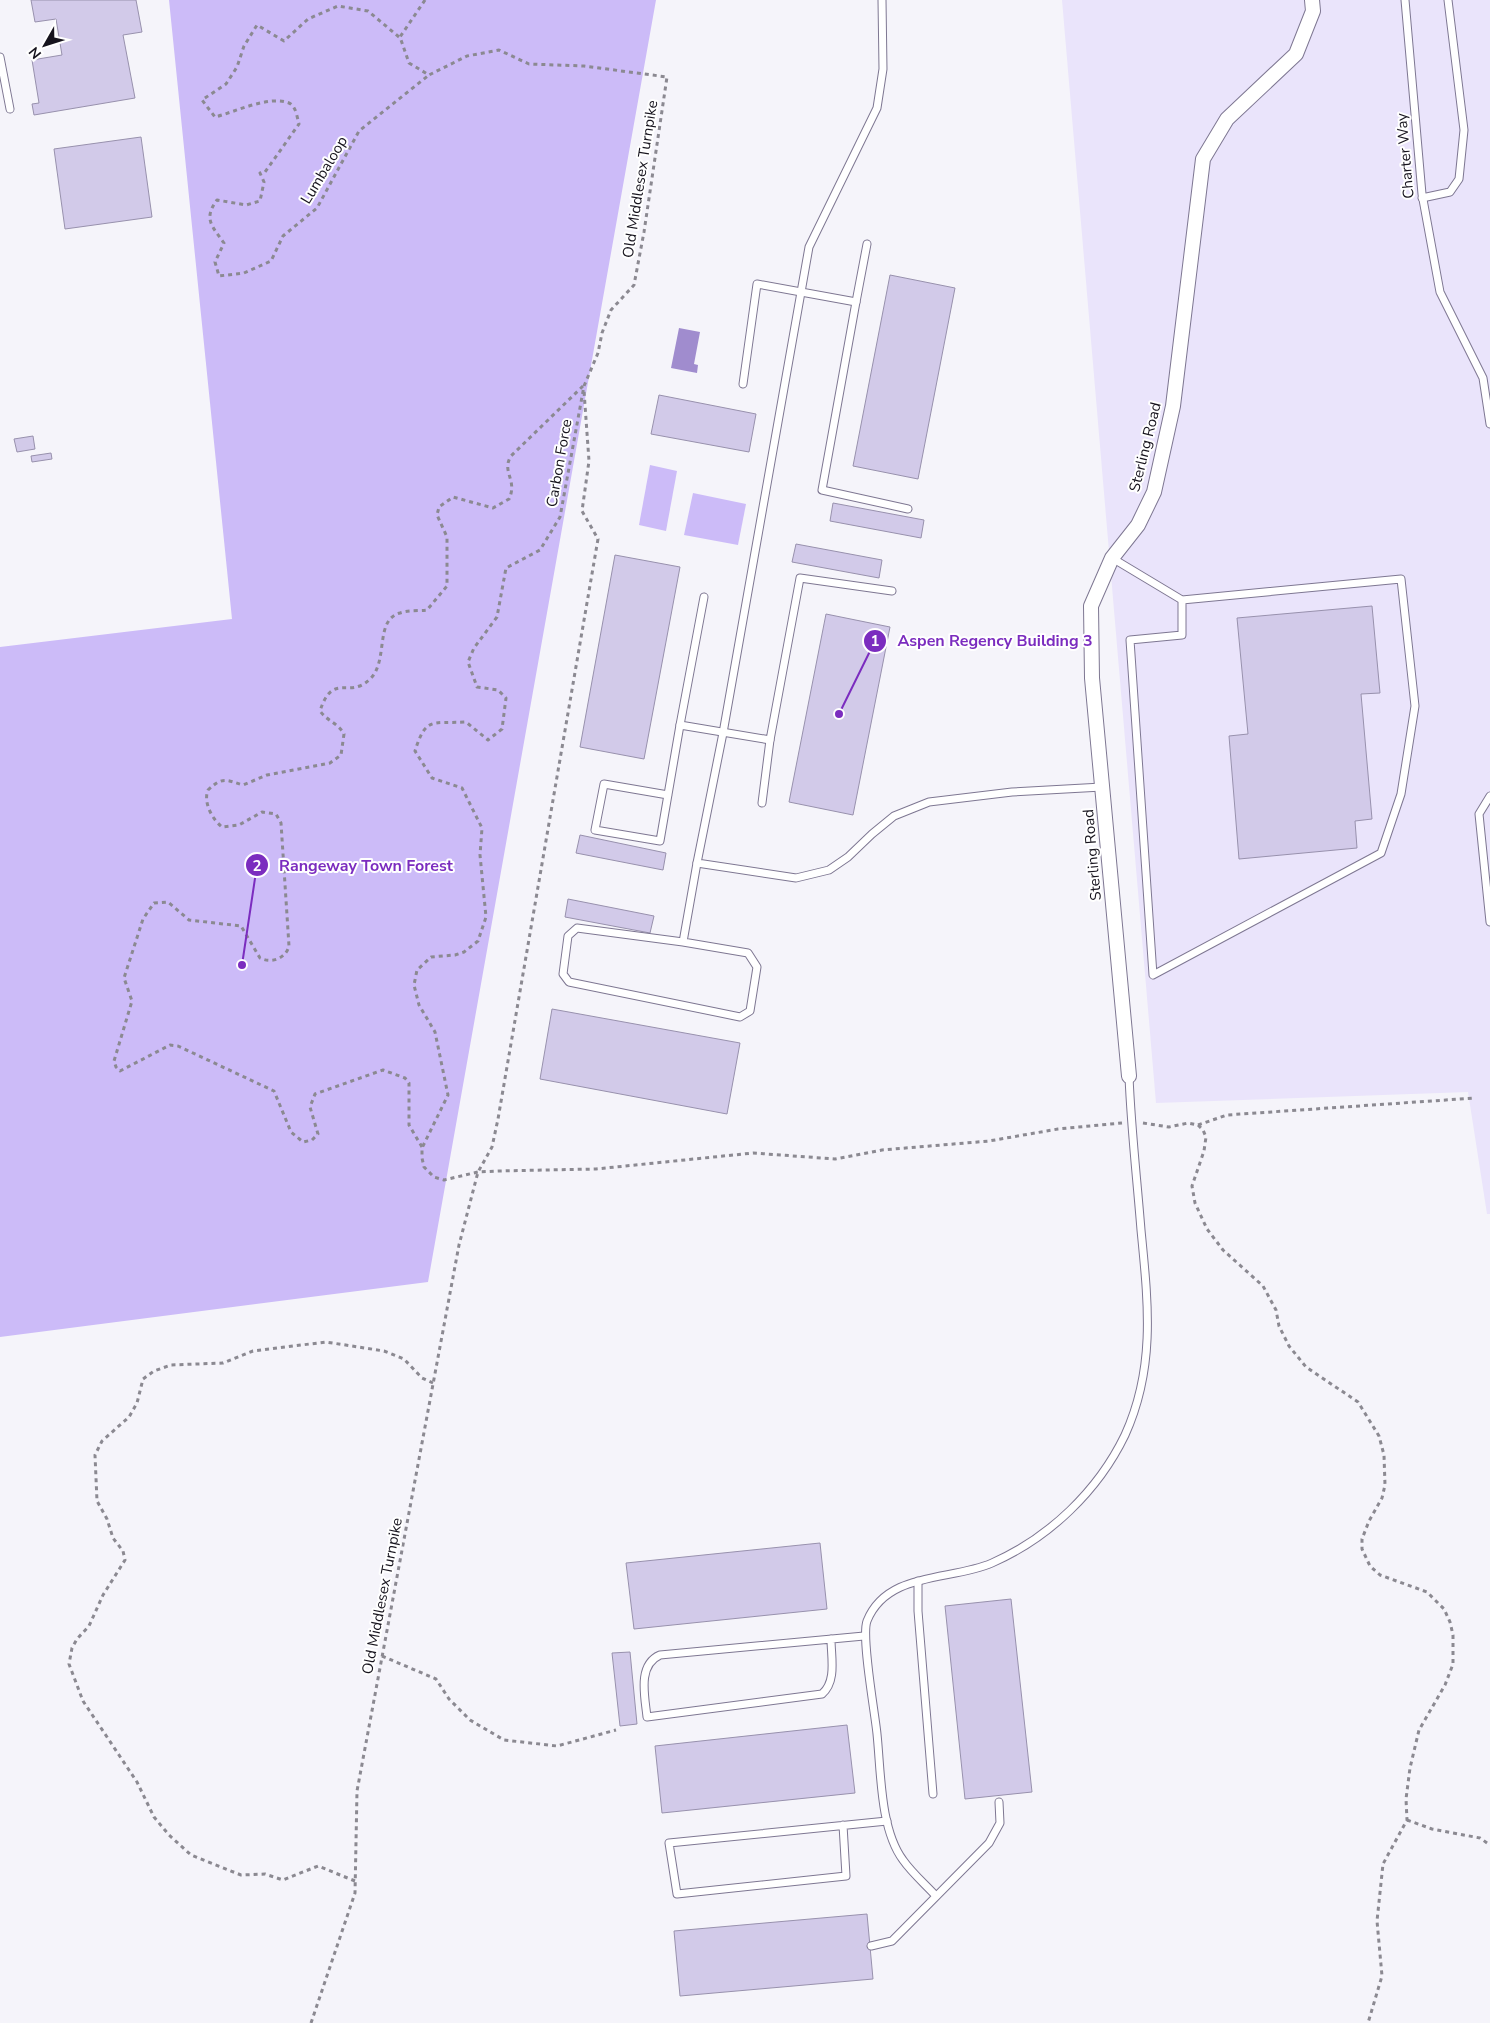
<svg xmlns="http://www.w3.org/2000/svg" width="1490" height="2023" font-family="'Nunito Sans',sans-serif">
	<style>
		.built { fill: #eae4fb }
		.green { fill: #ccbbf8 }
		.water { fill: #a08cce }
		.building { fill: #d2cae9; stroke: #9891ad }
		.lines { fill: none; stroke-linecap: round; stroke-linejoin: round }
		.service-casing { stroke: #7e7792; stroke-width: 9 }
		.minor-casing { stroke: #7e7792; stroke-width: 16 }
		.path { stroke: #8b8991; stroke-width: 3; stroke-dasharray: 4 4; stroke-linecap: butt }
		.service { stroke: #fff; stroke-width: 7 }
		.minor { stroke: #fff; stroke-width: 14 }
		.labels { text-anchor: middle; stroke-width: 4; stroke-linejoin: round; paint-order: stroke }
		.street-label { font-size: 15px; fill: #16131d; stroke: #fff }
		.leader { fill: none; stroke: #7b2cbf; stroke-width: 2 }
		.callout-dot { fill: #7b2cbf; stroke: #fff; stroke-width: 2 }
		.mark-label { font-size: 15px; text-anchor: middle; font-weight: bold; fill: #fff }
		.callout-label { font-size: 16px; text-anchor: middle; font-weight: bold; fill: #7b2cbf; stroke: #fff; stroke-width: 4; stroke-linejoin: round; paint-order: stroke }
	</style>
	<rect width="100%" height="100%" fill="#f5f4fa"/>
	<polygon class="built" points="1062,0 1490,0 1490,1214 1487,1214 1468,1092 1156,1103"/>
	<g class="green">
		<polygon points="169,0 656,0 428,1282 0,1337 0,647 232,619"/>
		<polygon points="650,465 677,471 666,531 639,525"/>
		<polygon points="693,493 746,504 738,545 684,535"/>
	</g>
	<polygon class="water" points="679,328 700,332 694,364 698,365 697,373 671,368"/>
	<g class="building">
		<polygon points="31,0 136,0 142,32 123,35 135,98 34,115 32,104 39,103 32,60 62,55 56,19 35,22"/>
		<polygon points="141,137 152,217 65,229 54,149"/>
		<polygon points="890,275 955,288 918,479 853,466"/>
		<polygon points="659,395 756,414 749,452 651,434"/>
		<polygon points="33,436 35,449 17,452 14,439"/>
		<polygon points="51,453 52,459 32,462 31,456"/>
		<polygon points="833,503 924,520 921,538 830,521"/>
		<polygon points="796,544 882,560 879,578 792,562"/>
		<polygon points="615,555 680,567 644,759 580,747"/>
		<polygon points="1372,606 1380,693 1361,694 1372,819 1355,821 1357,848 1239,859 1229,736 1248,734 1237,618"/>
		<polygon points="826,614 890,627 853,815 789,802"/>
		<polygon points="580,835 666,853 663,870 576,853"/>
		<polygon points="568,899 654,916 650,933 565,917"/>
		<polygon points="552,1009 740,1043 727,1114 540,1079"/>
		<polygon points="820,1543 827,1609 634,1629 626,1563"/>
		<polygon points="1011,1599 1032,1792 965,1799 945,1606"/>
		<polygon points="630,1652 637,1724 620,1726 612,1653"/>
		<polygon points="847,1725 855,1793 662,1813 655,1746"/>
		<polygon points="867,1914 873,1979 680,1996 674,1931"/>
	</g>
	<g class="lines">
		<g class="service-casing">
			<g id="service">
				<polyline points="882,0 883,69 877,108 809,247 723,733 697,863 796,878 829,870 848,857 872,834 894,816 929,802 1012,792 1102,787"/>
				<polyline points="1405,0 1422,194 1440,292 1483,378 1490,424"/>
				<polyline points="0,57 10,109"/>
				<polyline points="1422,198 1450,192 1459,179 1464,130 1448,0"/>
				<polyline points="856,302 867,244"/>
				<polyline points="743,384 757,284 856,302 822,490 908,509"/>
				<polyline points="1112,558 1182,600 1401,579 1415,706 1401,794 1381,853 1153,975 1130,640 1182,635 1182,600"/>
				<polyline points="680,725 704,597"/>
				<polyline points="668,795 604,784 595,830 660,841 680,725 770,740 800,578 892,591"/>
				<polyline points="1490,796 1479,814 1490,922"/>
				<polyline points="762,803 770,740"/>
				<polyline points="683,942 577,928 568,936 563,974 569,982 740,1017 750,1011 757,967 748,953 683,942 697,863"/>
				<polyline points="918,1581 918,1611 933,1794"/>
				<path d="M831 1639C831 1657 837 1681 822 1694L647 1717C645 1697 637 1665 660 1655L864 1636"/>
				<polyline points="843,1825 846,1876 677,1894 669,1843 887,1821"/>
				<path d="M936 1896C925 1884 912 1873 903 1860 880 1829 881 1772 877 1734 875 1713 861 1637 867 1621 887 1571 951 1581 992 1563 1049 1538 1098 1491 1125 1435 1156 1367 1148 1302 1141 1230 1137 1179 1131 1128 1129 1076"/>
				<polyline points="871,1946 892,1941 989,1843 1000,1823 999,1802"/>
			</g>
		</g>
		<g class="minor-casing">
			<polyline id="minor" points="1129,1076 1092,678 1091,606 1112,558 1138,525 1154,492 1173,406 1203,159 1227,119 1296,54 1313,11 1312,0"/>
		</g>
		<g class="path">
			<path d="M425 0 400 37 409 63 429 75 467 56 499 50 529 64 584 66 667 77 644 232 634 285 611 310 602 333 598 353 584 386 560 517 540 550 506 568 497 617 474 648 468 662 477 687 498 690 506 698 502 729 488 740 466 722C432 724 426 716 415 751L432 778 462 788 482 828 480 855 486 917 478 941 464 952 455 955 431 957 417 970 414 985 419 1005 435 1032 448 1095 422 1148V1158L424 1167 434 1177 444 1180 478 1172 498 1171 596 1169 753 1153 835 1159 882 1150 989 1141 1058 1129 1122 1123"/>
			<path d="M399 37 368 11 338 6 308 19 284 41 257 25 244 46 237 67 226 84 202 100 215 117C235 112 269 95 289 103 296 106 297 117 299 124L265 172 260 173 264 182 260 201 246 205 217 200C203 219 212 226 224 243L215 262 219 276 244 273 271 261 283 236 317 208 359 131 429 75"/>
			<polyline points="1143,1123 1169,1127 1188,1123 1198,1125 1203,1130 1206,1137 1204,1151 1192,1186 1195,1203 1207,1229 1223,1250 1263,1286 1276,1310 1279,1326 1289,1346 1306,1367 1358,1402 1379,1436 1384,1455 1385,1485 1382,1498 1369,1521 1362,1539 1362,1549 1370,1566 1380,1575 1427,1592 1444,1609 1450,1622 1453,1635 1453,1664 1445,1685 1419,1730 1410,1768 1406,1799 1407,1820 1383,1864 1377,1921 1382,1976 1368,2023"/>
			<polyline points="1198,1125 1227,1115 1475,1098"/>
			<path d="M422 1147 409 1125V1083L405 1078 383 1070 315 1094 310 1107 318 1134 312 1140 303 1142 291 1132 274 1091 178 1046 170 1045 120 1071 116 1067 114 1061 132 1001 124 978 143 919 154 903 168 902 189 920 241 926 260 958C272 964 286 958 289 946L281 823 276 814 262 812 239 825 222 827C212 819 203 802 208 790 223 776 226 780 243 785L267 775 330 763 341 755 344 734C338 723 327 721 320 711 333 671 349 700 370 679 389 661 374 620 400 613 408 610 419 611 427 610L447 586V537L437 515 439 507 453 497 493 508 509 499C518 480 501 472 511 456L583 386"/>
			<polyline points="382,1656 436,1679 449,1699 470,1720 504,1740 557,1746 616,1730"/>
			<polyline points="1407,1820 1432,1829 1480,1838 1490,1845"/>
			<polyline points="355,1881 318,1866 283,1880 265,1874 241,1875 191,1855 169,1835 154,1817 137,1782 83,1701 69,1664 72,1648 77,1639 89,1626 103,1595 125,1560 123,1551 113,1538 107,1519 97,1501 95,1455 102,1441 129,1417 137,1403 143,1379 154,1371 171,1365 223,1363 253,1351 326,1342 384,1351 404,1359 422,1378 433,1383"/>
			<polyline points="311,2023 355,1893 357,1791 459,1245 478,1172 492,1147 498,1119 598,539 582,511 589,461 584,391"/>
		</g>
		<use href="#service" class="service"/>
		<use href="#minor" class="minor"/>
	</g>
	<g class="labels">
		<g class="street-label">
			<text transform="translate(1405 156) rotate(-95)" y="5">Charter Way</text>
			<text transform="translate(324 170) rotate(-59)" y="5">Lumbaloop</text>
			<text transform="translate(640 179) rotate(-81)" y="5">Old Middlesex Turnpike</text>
			<text transform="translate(1145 447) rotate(-76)" y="5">Sterling Road</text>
			<text transform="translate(559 463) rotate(-80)" y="5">Carbon Force</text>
			<text transform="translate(1092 855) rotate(-95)" y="5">Sterling Road</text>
			<text transform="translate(382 1596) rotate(-79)" y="5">Old Middlesex Turnpike</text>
		</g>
	</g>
	<path class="leader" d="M839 714L875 641M242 965L257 865"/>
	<g class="callout-dot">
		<circle cx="839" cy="714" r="5"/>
		<circle cx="242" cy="965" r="5"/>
		<circle cx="875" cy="641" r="12"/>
		<circle cx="257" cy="865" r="12"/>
	</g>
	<g class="mark-label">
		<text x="875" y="646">1</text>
		<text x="257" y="871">2</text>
	</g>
	<g class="callout-label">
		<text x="995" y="646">Aspen Regency Building 3</text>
		<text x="366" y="871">Rangeway Town Forest</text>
	</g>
	<g transform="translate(45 45) rotate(231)" stroke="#ffffff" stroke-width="4" paint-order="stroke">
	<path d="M0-4L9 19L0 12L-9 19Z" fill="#16131d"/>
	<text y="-8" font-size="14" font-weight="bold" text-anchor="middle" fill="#16131d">N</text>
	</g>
</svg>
